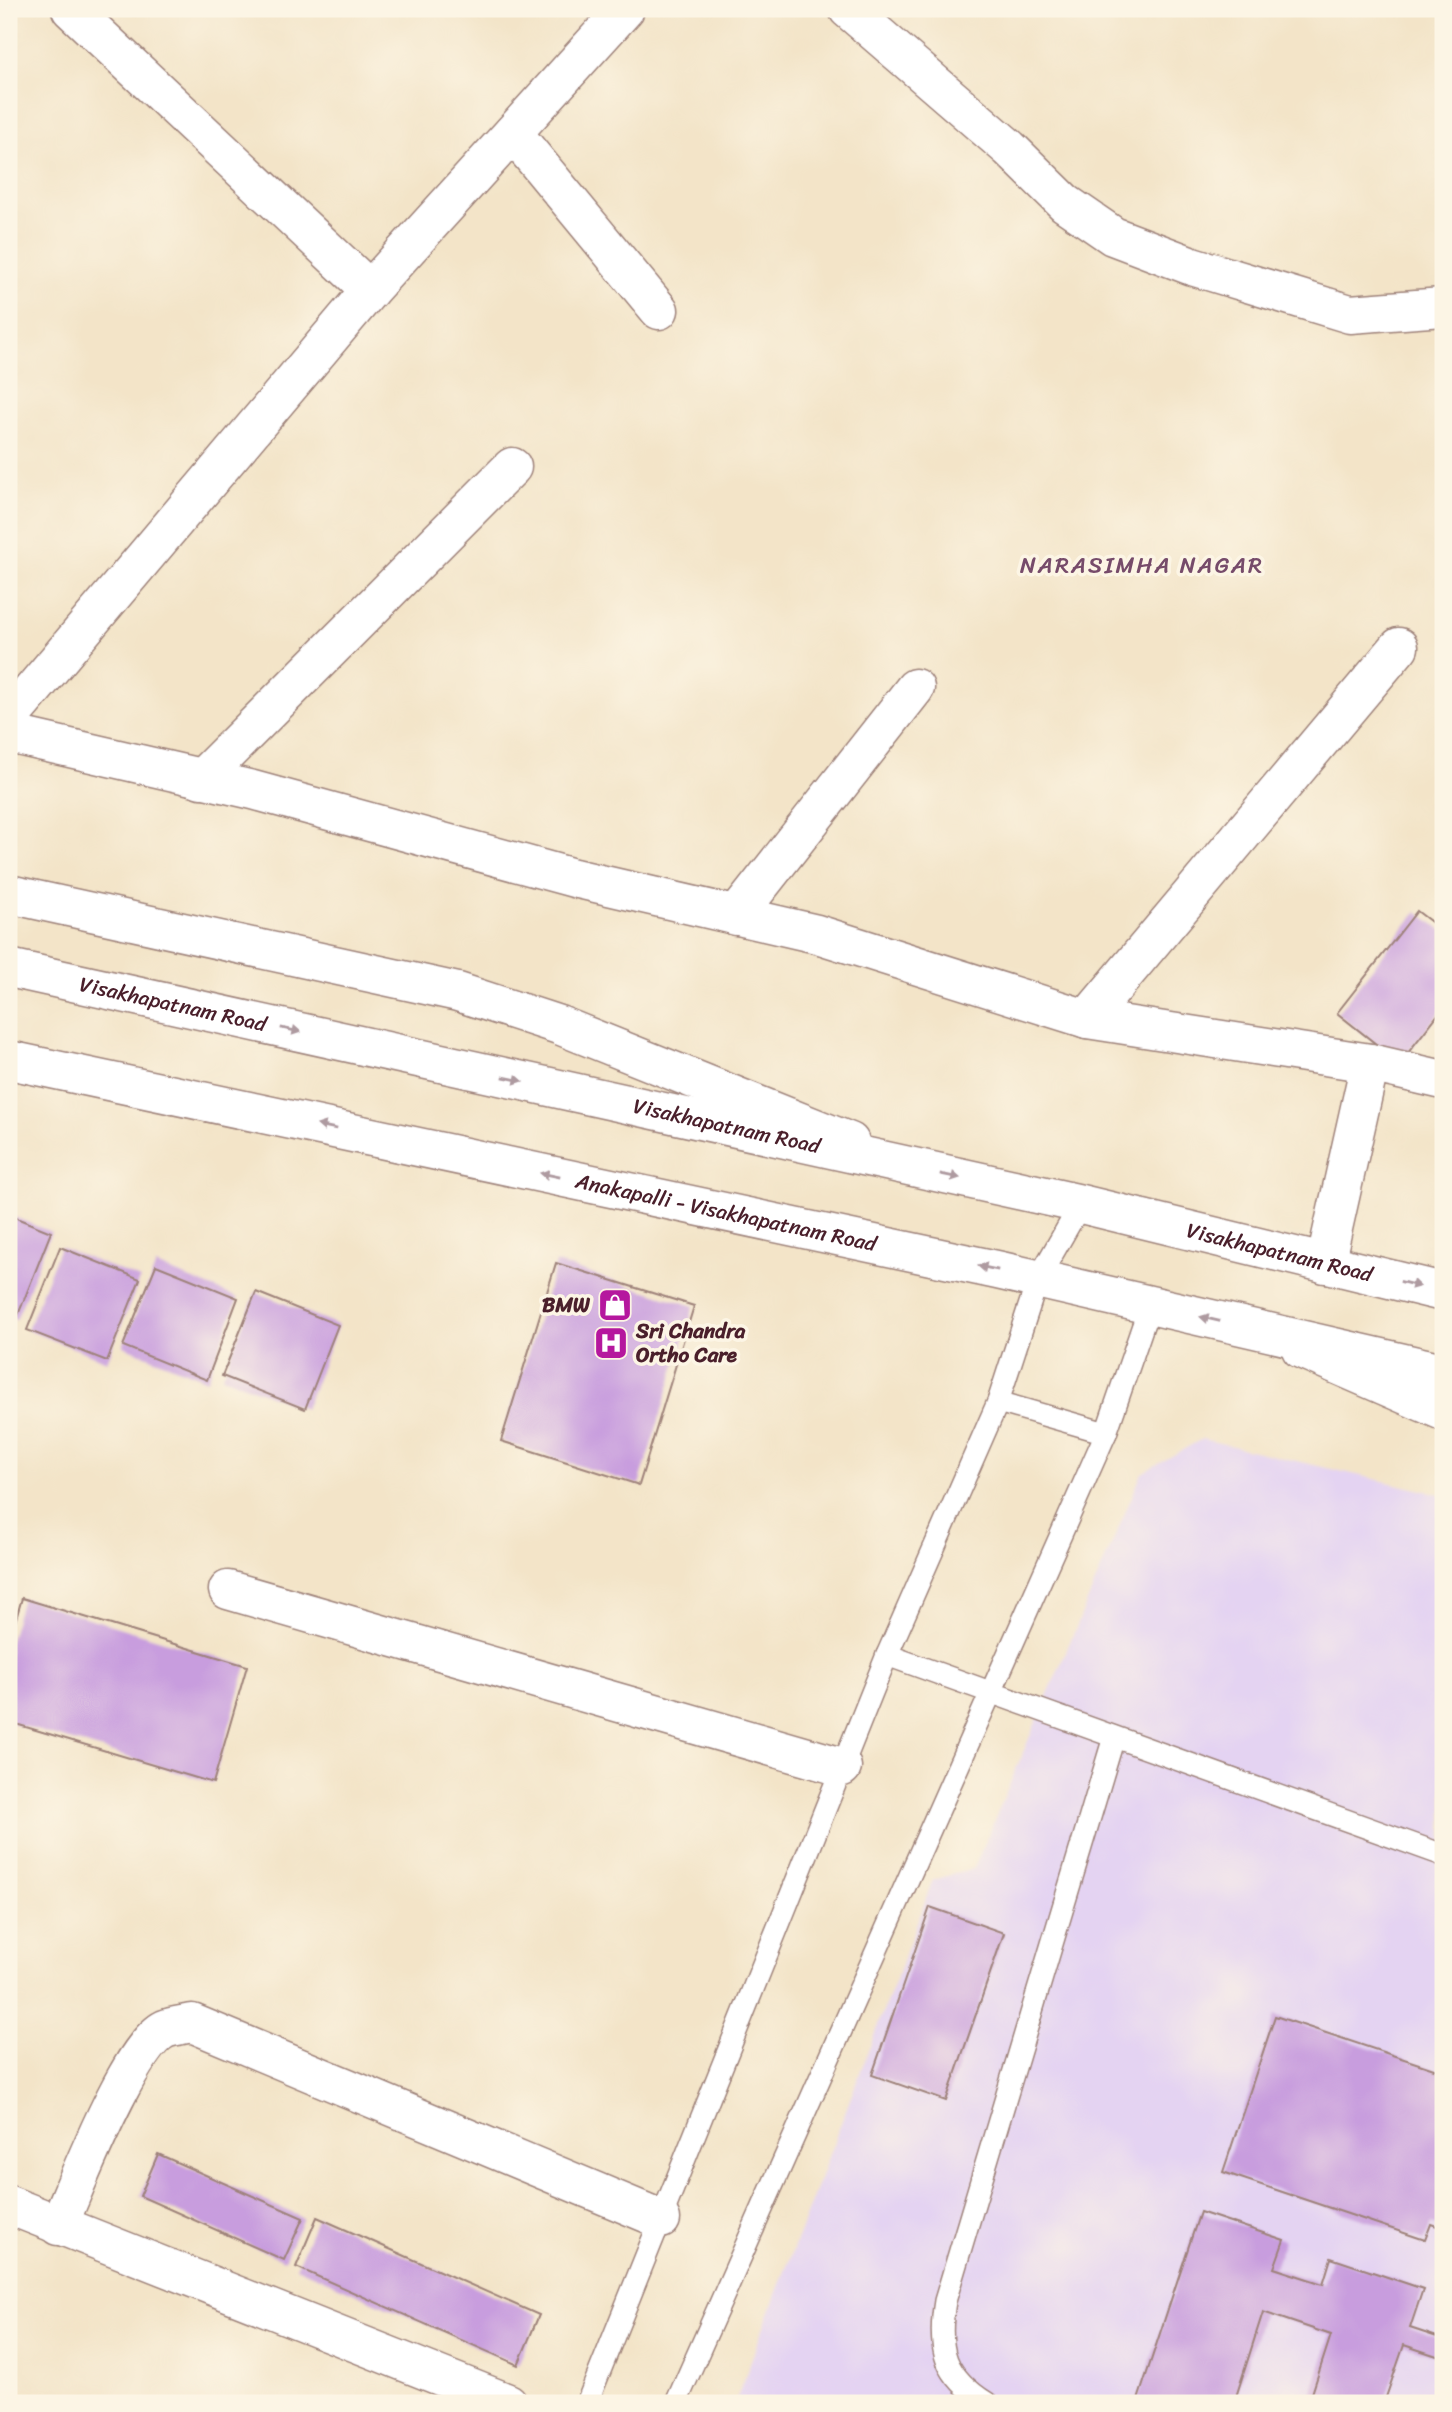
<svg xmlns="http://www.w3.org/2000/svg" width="1452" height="2412" font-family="Sriracha,sans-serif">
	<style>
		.built { fill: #e4d3f2 }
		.building { fill: #c89dde }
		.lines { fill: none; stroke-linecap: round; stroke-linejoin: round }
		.service-casing { stroke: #9e827a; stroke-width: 24 }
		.minor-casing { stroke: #9e827a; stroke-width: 41 }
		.primary-casing { stroke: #9e827a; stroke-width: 41 }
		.service { stroke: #fff; stroke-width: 21 }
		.minor { stroke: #fff; stroke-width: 38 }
		.primary { stroke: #fff; stroke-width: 38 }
		.oneway { fill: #ae9aa0 }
		.labels { text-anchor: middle; stroke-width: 7; stroke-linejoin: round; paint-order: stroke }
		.street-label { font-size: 21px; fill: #4a1f2b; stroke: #fcf5e5 }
		.poi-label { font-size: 21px; font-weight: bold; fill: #4a1f2b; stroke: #fcf5e5; text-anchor: end }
		.neighbourhood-label { font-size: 23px; letter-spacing: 2px; fill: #764b6a; stroke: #fcf5e5 }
	</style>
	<rect width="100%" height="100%" fill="#fcf5e5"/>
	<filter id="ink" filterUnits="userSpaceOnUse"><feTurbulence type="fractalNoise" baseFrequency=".0143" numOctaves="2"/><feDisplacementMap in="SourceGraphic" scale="14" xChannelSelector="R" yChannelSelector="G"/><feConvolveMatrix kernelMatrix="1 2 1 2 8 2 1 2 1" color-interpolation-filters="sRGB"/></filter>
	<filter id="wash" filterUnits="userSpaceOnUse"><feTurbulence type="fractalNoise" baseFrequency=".00686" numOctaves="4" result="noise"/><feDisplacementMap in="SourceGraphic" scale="28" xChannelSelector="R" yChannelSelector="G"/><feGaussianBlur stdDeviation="1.57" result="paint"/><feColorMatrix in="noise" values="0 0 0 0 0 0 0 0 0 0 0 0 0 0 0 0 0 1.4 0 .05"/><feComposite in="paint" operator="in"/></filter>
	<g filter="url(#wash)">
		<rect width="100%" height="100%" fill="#f3e4c8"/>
		<polygon class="built" points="1202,1439 1443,1495 1443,2403 735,2403 933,1880 974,1868 1142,1473"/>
		<g id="blocks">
			<g class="building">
				<polygon points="1417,911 1443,931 1443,1008 1400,1063 1337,1013"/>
				<polygon points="9,1215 51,1232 16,1320 9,1317"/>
				<polygon points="60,1247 140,1279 107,1361 27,1330"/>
				<polygon points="556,1263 694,1306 639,1485 501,1441"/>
				<polygon points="156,1265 238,1298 207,1380 123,1346"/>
				<polygon points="256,1292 338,1325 305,1409 222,1376"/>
				<polygon points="22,1598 247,1666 213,1783 9,1722 9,1643"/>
				<polygon points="930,1907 1004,1933 946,2101 872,2075"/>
				<polygon points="1275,2016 1443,2072 1443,2228 1431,2224 1425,2240 1223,2172"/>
				<polygon points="158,2154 303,2218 284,2260 140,2196"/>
				<polygon points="1200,2212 1284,2240 1274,2268 1323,2284 1331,2258 1423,2289 1410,2328 1443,2339 1443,2358 1404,2345 1384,2403 1309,2403 1331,2335 1263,2312 1234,2403 1147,2403 1138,2400"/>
				<polygon points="317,2217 539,2315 518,2365 296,2267"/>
			</g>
		</g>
	</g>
	<g filter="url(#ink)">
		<use href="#blocks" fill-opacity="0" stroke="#9e827a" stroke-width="2"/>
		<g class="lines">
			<g class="service-casing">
				<g id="service">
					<polyline points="998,1402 1106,1433"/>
					<polyline points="887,1655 1443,1855"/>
					<polyline points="587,2403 887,1655 998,1402 1038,1279 1081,1204"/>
					<polyline points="676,2403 1106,1433 1150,1305"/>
					<path d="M987 2403C944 2376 937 2350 945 2301L1114 1737"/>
				</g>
			</g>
			<g class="minor-casing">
				<g id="minor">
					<polyline points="71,9 370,290 625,9"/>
					<polyline points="848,9 1009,148 1065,203 1113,236 1192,266 1350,314 1443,307"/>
					<polyline points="513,133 659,310"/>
					<polyline points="9,718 370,290"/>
					<polyline points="9,734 253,790 574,878 817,934 1087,1019 1370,1063 1443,1080"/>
					<polyline points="201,779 512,467"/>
					<polyline points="9,894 458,992 559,1025 850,1142"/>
					<polyline points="736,916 915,688"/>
					<polyline points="1087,1019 1399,647"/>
					<polyline points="1325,1264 1370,1063"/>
					<polyline points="1301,1349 1443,1411"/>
					<polyline points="228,1590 842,1767"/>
					<polyline points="9,2205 508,2403"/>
					<path d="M58 2226C76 2186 129 2046 165 2029 173 2026 183 2025 192 2023L661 2219"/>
				</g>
			</g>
			<g class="primary-casing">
				<g id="primary">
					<path id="s1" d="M9 968 1077 1203 1443 1292"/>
					<path id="s2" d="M9 1060 997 1270 1443 1372"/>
				</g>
			</g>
			<use href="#service" class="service"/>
			<use href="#minor" class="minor"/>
			<use href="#primary" class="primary"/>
		</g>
		<defs><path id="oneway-solid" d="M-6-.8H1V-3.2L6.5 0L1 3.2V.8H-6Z" transform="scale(1.75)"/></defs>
		<g class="oneway">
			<use href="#oneway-solid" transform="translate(291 1030) rotate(12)"/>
			<use href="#oneway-solid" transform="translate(513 1079) rotate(12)"/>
			<use href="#oneway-solid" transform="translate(327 1127) rotate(-168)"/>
			<use href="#oneway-solid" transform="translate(550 1175) rotate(-168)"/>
			<use href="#oneway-solid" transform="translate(950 1176) rotate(12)"/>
			<use href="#oneway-solid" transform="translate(988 1268) rotate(-168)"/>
			<use href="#oneway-solid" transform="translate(1410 1284) rotate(14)"/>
			<use href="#oneway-solid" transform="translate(1210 1319) rotate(-167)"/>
		</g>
	</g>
	<defs>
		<g id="shop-square" transform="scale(1.75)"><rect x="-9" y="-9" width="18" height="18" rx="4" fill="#b5179e" stroke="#fcf5e5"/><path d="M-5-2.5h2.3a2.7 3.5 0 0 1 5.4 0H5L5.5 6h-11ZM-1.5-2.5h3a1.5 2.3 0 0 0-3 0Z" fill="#fff"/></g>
		<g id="hospital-square" transform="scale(1.75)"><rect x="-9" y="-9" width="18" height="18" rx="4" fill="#b5179e" stroke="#fcf5e5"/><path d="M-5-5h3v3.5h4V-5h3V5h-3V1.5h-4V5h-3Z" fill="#fff"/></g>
	</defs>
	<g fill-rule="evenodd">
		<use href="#shop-square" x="615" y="1305"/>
		<use href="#hospital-square" x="611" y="1343"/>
	</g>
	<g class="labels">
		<g class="street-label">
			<text dy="7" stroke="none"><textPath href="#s1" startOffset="168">Visakhapatnam Road</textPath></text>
			<text dy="7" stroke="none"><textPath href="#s1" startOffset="735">Visakhapatnam Road</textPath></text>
			<text dy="7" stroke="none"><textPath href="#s2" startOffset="733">Anakapalli - Visakhapatnam Road</textPath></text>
			<text dy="7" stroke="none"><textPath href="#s1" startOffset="1302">Visakhapatnam Road</textPath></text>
		</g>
		<g class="poi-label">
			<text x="590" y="1312">BMW</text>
			<text x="636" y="1338" text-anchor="start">Sri Chandra<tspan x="636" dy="24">Ortho Care</tspan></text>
		</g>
		<g class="neighbourhood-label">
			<text x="1142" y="573">NARASIMHA NAGAR</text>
		</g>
	</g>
	<rect width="1452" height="2412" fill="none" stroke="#fcf5e5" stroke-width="35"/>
</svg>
